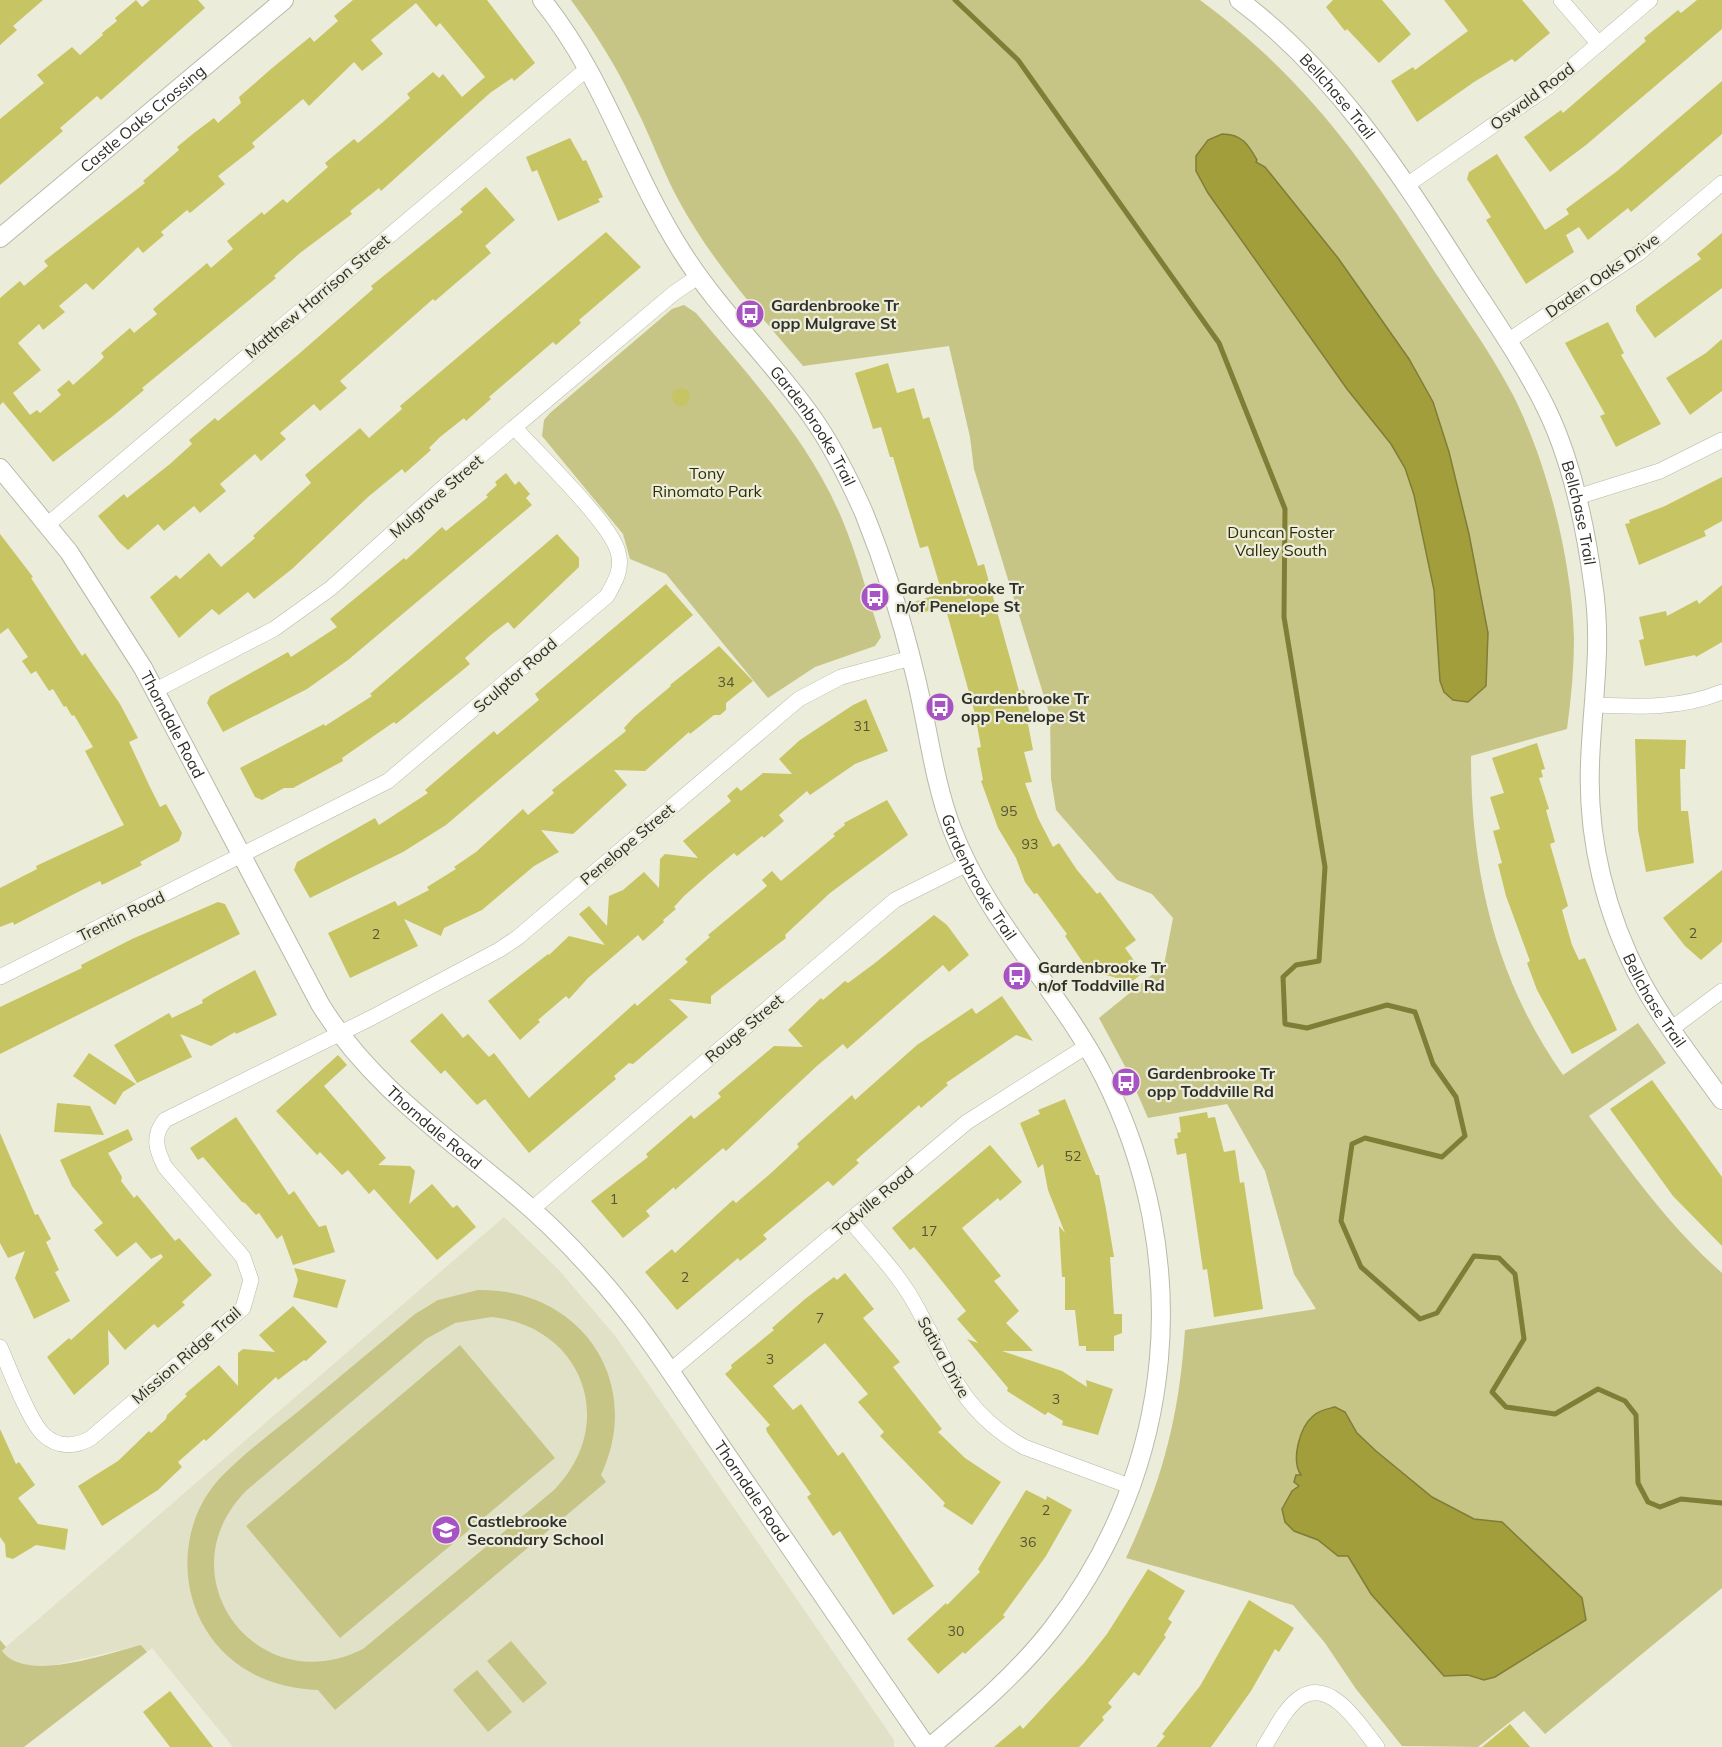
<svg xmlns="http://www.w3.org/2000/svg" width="1722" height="1747" font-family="Mulish,sans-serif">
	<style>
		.built { fill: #e1e1c7 }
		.green { fill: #c6c586; fill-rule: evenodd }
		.water { fill: #a29e3b; stroke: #807d36; stroke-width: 1.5 }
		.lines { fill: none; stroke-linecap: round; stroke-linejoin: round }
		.stream { stroke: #807d36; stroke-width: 5 }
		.building { fill: #c7c463; fill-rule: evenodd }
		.minor-casing { stroke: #b9b9a8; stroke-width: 16 }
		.tertiary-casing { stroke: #b9b9a8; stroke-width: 20 }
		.minor { stroke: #fff; stroke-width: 15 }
		.tertiary { stroke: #fff; stroke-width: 18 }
		.labels { text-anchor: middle; stroke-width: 4.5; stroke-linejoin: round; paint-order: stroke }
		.number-label { font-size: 14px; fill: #555438 }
		.street-label { font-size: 16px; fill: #2f2f29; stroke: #ececda }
		.poi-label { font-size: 16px; font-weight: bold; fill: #2f2f29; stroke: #ececda; text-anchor: start }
		.park-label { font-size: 16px; fill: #2f2d02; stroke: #ececda }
	</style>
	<rect width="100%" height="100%" fill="#ececda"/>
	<polygon class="built" points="504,1217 559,1270 616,1337 894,1740 894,1747 233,1747 152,1648 147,1652 141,1645 47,1667 22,1665 7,1657 2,1651 6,1647"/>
	<g class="green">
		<path d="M571 0H1200C1300 74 1359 154 1425 257 1454 302 1488 347 1513 395 1548 464 1572 561 1574 639 1574 669 1571 699 1567 729L1471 756C1471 873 1495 978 1563 1075L1638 1023 1666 1063 1589 1116C1631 1172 1670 1227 1722 1273V1588L1545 1734 1524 1711 1478 1747 1402 1746 1356 1689 1325 1643 1293 1605 1126 1558C1163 1479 1179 1417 1185 1330L1316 1309 1294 1274 1265 1171 1227 1104 1148 1118 1128 1072 1099 1018 1164 965 1173 918 1152 894 1117 880 1056 810 1051 779 1050 716 974 469 970 437 949 346 803 366C759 314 712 262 679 201 663 172 652 140 637 110 619 71 597 35 571 0Z"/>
		<path d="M684 305 696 313C750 377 809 440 842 519 858 557 868 598 881 637L875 646 815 667 768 698 666 574 630 559 623 534 542 436 544 420 550 413 672 309Z"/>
		<path d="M478 1290C580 1288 645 1381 601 1475L606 1482 335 1710 318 1690C272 1688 231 1670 206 1630 177 1583 182 1519 220 1478 244 1453 273 1432 300 1410 338 1378 377 1346 415 1314L438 1300ZM491 1317C583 1326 619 1424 554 1490L363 1649C256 1703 162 1574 247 1490L426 1339 455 1323Z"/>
		<polygon points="460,1345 555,1458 340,1638 246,1526"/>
		<path d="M0 1640 6 1647 2 1651C26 1684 108 1653 141 1645L147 1652 24 1747H0Z"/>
		<polygon points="511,1641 547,1683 523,1703 487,1661"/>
		<polygon points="477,1670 512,1712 488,1732 453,1690"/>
	</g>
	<g class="water">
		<path d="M1222 134C1243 134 1249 146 1257 160L1256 162 1265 167 1338 258 1409 359 1433 402 1449 452 1469 534 1488 633 1486 686 1468 702 1453 700 1444 692 1440 681 1434 590 1414 495 1405 468 1391 444 1347 389 1208 193 1196 171V156L1208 140Z"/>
		<path d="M1335 1407 1345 1412 1357 1433 1376 1451 1432 1497 1474 1519 1502 1522 1582 1598 1586 1620 1495 1677 1484 1680 1468 1675 1444 1676 1371 1594 1348 1556H1338L1318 1540 1294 1531 1285 1522 1282 1509 1292 1491 1299 1486 1294 1482 1296 1475H1301C1291 1461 1299 1428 1313 1416 1319 1410 1327 1409 1335 1407Z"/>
	</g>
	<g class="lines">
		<polyline class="stream" points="955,0 1018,60 1219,343 1285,509 1284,617 1325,867 1319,961 1296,965 1283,977 1285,1024 1307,1028 1387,1005 1415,1012 1433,1064 1456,1097 1465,1136 1442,1157 1365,1138 1352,1144 1341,1221 1361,1267 1420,1319 1437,1313 1474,1256 1499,1258 1515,1274 1524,1339 1492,1392 1506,1407 1555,1414 1598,1389 1625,1401 1636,1415 1638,1483 1648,1502 1660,1507 1681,1499 1722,1503"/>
	</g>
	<g class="building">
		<polygon points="0,0 43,0 13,26 17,30 0,45"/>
		<polygon points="136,0 142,7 150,0 198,0 205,8 101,100 97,96 60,128 63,131 0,185 0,119 44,83 37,75 72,47 80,55 103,35 102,33 117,21 115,18"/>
		<path d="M353 0H487L535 63 514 81 512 78 490 93 381 191 379 188 350 211 352 214 300 253 274 276 276 278 142 388 144 390 113 416 53 462 3 402 0 405V298L20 281 24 286 48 266 44 261 145 183 143 181 179 150 177 147 194 133 214 118 218 123 241 103 239 97 271 69 310 37 314 42 338 21 334 16ZM416 3 436 27 440 23 485 77 462 97 443 74 439 78 433 72 407 94 410 98 383 122 358 143 354 139 337 153 325 163 328 167 287 203 283 199 264 215 262 212 227 241 233 249 211 268 207 263 200 269 153 309 157 314 134 333 130 328 101 353 104 357 98 363 73 385 69 380 57 390 61 395 40 413 37 410 30 415 13 393 41 370 18 343 39 324 43 330 65 312 59 306 86 283 93 290 138 247 143 253 164 235 161 232 187 210 190 213 225 184 218 176 255 147 252 143 303 99 309 106 354 62 362 71 383 54 371 40Z"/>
		<polygon points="1333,0 1382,0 1411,34 1379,63 1347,29 1345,31 1326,7"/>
		<polygon points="1444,0 1522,0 1550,33 1515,62 1512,59 1474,82 1417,122 1391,81 1413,67 1415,70 1468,31"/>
		<polygon points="1697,0 1722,0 1722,29 1586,145 1550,172 1524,137 1561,110 1563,113 1646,41 1644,38 1678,10 1681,13"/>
		<polygon points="1722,81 1722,134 1631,212 1628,208 1588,240 1579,227 1566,235 1574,252 1526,284 1486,220 1491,217 1467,179 1469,172 1497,154 1545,230 1569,214 1566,209 1616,172"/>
		<polygon points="570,138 583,161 586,160 603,197 598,199 600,202 558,221 537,170 532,172 526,157"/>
		<polygon points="486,187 515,220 485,246 491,253 435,301 433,299 340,381 347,388 320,411 314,404 280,433 286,439 261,461 255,454 220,484 226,491 200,513 194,506 164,531 158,524 128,550 119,542 98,516 124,494 127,498 170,464 192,444 189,440 215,418 218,421 300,353 373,289 371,286 463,212 460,209"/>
		<polygon points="606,232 641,267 579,320 581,323 556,345 553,342 489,397 491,399 466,421 464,418 440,437 429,448 431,450 405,473 402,469 368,497 292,569 254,599 248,592 219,615 212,609 179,638 150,597 176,575 180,579 209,553 221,567 255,538 253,536 311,483 305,475 360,428 369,438 402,409 400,406"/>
		<polygon points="1722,233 1722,288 1655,338 1636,311 1636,306 1701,259 1697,254"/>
		<polygon points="1608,322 1624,353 1621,355 1661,424 1616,447 1600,416 1605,414 1565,343"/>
		<polygon points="1722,339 1722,391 1690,415 1666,378 1706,353"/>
		<polygon points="888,363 897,393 914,388 923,419 929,417 978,566 984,564 1019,691 1024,690 1031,718 1027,719 1033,750 1024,752 1032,782 1025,783 1038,818 1053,847 1059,843 1077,870 1097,894 1100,892 1136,940 1125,948 1143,973 1131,982 1088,970 1065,936 1067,934 1037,893 1034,894 1025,882 1016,858 998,828 981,781 983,780 977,748 981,747 975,714 945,606 918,614 914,602 942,593 928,546 920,548 893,457 890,457 881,427 873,429 855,373"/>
		<circle cx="681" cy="397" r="9"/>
		<polygon points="506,473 515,485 519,481 530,494 526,498 532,505 348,660 307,689 223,732 207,703 210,696 288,652 291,657 337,627 330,619 404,558 406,560 442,527 446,531 488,497 486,495 497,485 495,482"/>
		<polygon points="1722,477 1722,521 1704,531 1706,536 1639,565 1625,524 1630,523 1629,520 1665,506"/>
		<polygon points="0,534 33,577 31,578 82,656 85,653 120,704 138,738 129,742 149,785 160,807 166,804 182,833 179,841 140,862 142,865 102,885 100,881 82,890 14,925 13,922 0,927 0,888 37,869 36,866 124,825 85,751 93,747 74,715 72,716 66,706 64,707 53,689 49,691 36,671 31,674 22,661 28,657 8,628 0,634"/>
		<polygon points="557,534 579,558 579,567 514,629 508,622 492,634 465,658 470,664 458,674 396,724 394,722 342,758 343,761 293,788 284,788 262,800 255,797 240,768 324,724 325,726 372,696 370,694"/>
		<polygon points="666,584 693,615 446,825 403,852 310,898 294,870 297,862 375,818 379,825 428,793 425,790 494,731 497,735 539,700 535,694"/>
		<polygon points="1722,585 1722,642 1696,657 1695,655 1645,666 1639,640 1644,639 1639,617 1666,611 1667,616 1697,600 1699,604"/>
		<polygon points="719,646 753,681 726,703 726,710 720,715 714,715 690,734 689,732 645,771 614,770 627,785 573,834 541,830 559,852 534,866 482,910 444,928 441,936 404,919 418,946 350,978 328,933 395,901 398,906 429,890 427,887 456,869 454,867 476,852 523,809 528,815 554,793 552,790 626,731 624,728 634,717 671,686 670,685"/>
		<polygon points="866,699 888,751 855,764 810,795 807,791 779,815 784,821 764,838 762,836 737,856 734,853 710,873 684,896 674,907 676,909 663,920 664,922 643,941 638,935 588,978 569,999 566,996 538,1020 540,1022 520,1040 488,1001 548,954 549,955 569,936 605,945 579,914 589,906 607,926 609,896 623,890 644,872 659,888 660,859 665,854 698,858 683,841 731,801 727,796 737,787 741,791 763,773 792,774 779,759 800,740 853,705"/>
		<polygon points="1635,739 1686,740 1685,769 1680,769 1681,811 1688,811 1694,863 1646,872 1638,830"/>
		<polygon points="1537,743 1545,769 1541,770 1543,777 1539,778 1549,809 1546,810 1555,842 1550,844 1568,906 1562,910 1572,945 1579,960 1585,958 1617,1030 1572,1054 1537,990 1527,963 1530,961 1506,896 1498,864 1502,863 1493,831 1500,829 1490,797 1504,793 1492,758"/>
		<polygon points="887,800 908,835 830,893 785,935 786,938 711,996 711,1004 669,999 688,1017 633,1064 629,1063 614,1076 616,1079 529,1153 485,1099 477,1105 445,1070 441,1074 410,1041 442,1013 463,1038 468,1034 489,1057 494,1053 529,1098 614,1022 635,1003 637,1006 688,962 685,959 710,937 708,935 767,886 762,880 772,871 781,881 835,836 833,834 845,825 844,823"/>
		<polygon points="1722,870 1722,942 1701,960 1685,946 1663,918"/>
		<polygon points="218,902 225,904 240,934 0,1054 0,1007 82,968 81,965 132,939"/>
		<polygon points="934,915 947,925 969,955 949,972 943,965 847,1049 843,1044 818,1065 726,1151 723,1148 675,1190 674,1187 646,1211 650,1216 623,1238 591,1201 648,1157 646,1154 691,1115 694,1119 721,1097 718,1093 774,1046 803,1047 788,1030 821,998 823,1000 845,981 848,983 875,963"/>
		<polygon points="255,970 277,1015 236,1034 235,1032 211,1046 180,1034 192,1057 137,1083 114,1045 169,1013 172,1018 203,1003 202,1000 215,992"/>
		<polygon points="1002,996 1033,1041 1016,1035 946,1083 948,1085 921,1108 919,1105 856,1160 859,1163 833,1186 828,1181 763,1235 767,1239 740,1261 738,1258 677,1310 645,1272 672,1249 675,1253 733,1200 736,1203 770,1174 799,1147 797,1144 852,1095 855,1100 917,1045 972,1008 976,1014"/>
		<polygon points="89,1053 136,1084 123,1092 115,1105 73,1076"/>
		<polygon points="338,1055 347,1065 324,1086 386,1158 378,1165 410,1166 415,1171 409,1204 432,1184 453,1208 457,1205 476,1227 437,1260 374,1189 369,1194 348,1170 342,1175 320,1152 317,1155 276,1111"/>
		<polygon points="1652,1080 1722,1177 1722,1246 1673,1196 1610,1109"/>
		<polygon points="1065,1099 1096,1175 1099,1175 1106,1209 1114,1257 1110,1257 1114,1314 1122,1314 1122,1333 1114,1336 1114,1351 1086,1351 1086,1346 1079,1346 1075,1310 1065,1310 1065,1277 1062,1277 1059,1226 1065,1233 1048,1190 1043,1164 1038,1168 1020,1123 1040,1114 1038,1110"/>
		<polygon points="57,1103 90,1106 104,1135 54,1132"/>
		<polygon points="1207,1112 1208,1118 1215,1117 1224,1152 1235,1150 1240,1183 1244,1182 1263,1309 1214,1317 1207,1269 1203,1270 1186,1153 1177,1155 1174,1139 1178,1138 1177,1133 1181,1132 1179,1117"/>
		<polygon points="236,1117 289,1195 294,1191 319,1227 326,1225 335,1252 293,1265 282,1235 277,1239 259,1213 256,1215 245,1203 242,1202 203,1157 198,1160 190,1148"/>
		<polygon points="128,1129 133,1140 108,1153 122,1177 121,1181 134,1198 137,1195 175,1241 179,1238 212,1275 182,1302 185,1305 158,1328 154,1324 125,1350 108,1330 109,1364 74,1395 47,1357 69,1338 71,1340 163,1257 161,1254 151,1259 136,1242 117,1257 94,1230 103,1223 72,1186 60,1160"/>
		<polygon points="0,1133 35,1215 38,1214 51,1239 46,1242 59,1270 55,1272 70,1301 34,1319 15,1278 25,1251 8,1258 0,1243"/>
		<polygon points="990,1145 1022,1182 1000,1201 998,1198 962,1228 1001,1276 994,1281 1019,1311 1006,1323 1033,1351 1002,1351 1062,1371 1087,1387 1086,1380 1113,1389 1098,1435 1062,1425 1063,1421 1048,1412 1045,1415 1007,1391 1008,1388 967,1339 978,1343 957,1319 966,1311 921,1255 914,1247 910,1250 892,1228"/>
		<polygon points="294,1268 346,1280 337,1308 293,1297 298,1280"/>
		<polygon points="845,1273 874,1309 863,1318 900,1362 893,1367 942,1429 938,1432 965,1458 1001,1482 972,1525 943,1506 945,1503 880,1436 884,1432 858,1402 868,1394 825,1343 773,1386 793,1410 801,1404 838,1456 843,1452 934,1586 893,1615 840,1531 833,1536 807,1497 811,1494 767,1432 766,1428 770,1425 725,1374 732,1368 731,1365 774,1330 772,1328 805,1299 834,1277 837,1280"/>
		<polygon points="293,1306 327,1342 306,1361 304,1360 278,1380 276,1377 206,1441 204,1439 178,1462 182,1467 158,1490 102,1526 78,1486 118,1461 149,1431 151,1433 166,1419 167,1415 187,1396 185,1394 219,1365 238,1386 238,1353 243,1349 275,1352 259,1335"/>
		<polygon points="0,1429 16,1464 19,1462 35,1485 18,1498 38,1524 68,1529 65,1550 36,1545 13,1559 6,1557 5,1544 0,1537"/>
		<polygon points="1026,1490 1046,1500 1047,1496 1072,1510 1046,1556 1003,1615 1005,1617 965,1654 963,1652 938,1674 907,1639 946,1603 947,1605 980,1572 978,1569"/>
		<polygon points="1148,1569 1185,1591 1168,1619 1172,1622 1164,1635 1166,1637 1139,1676 1134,1672 1108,1703 1112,1707 1102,1717 1104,1720 1079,1747 994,1747 1020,1725 1023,1729 1084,1663 1107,1634"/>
		<polygon points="1249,1600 1294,1628 1279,1652 1275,1649 1251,1691 1211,1747 1156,1747 1165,1736 1162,1734 1200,1686"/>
		<polygon points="170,1691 213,1747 170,1747 143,1712"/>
		<polygon points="1510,1724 1530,1747 1482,1747"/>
	</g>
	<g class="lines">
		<g class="minor-casing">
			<g id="minor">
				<polyline points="1561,0 1599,44"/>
				<polyline points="1407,185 1548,87 1650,0"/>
				<polyline points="1508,341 1639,253 1722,183"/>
				<polyline points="1577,497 1660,471 1722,440"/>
				<polyline points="47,525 588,68"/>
				<polyline points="156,690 274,629 331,588 446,485 674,293 699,276"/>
				<path d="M1595 705C1639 707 1681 709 1722 692"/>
				<path d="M0 977 388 781 607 596C615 582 623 569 618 552 611 523 538 454 515 428"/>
				<polyline points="1671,1029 1722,991"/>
				<polyline points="532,1209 895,900 967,864"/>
				<path d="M850 1220C872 1247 898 1273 915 1304 949 1364 958 1410 1024 1447L1132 1487"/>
				<path d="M0 1347C9 1367 29 1422 44 1435 58 1448 76 1447 91 1438L243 1308 251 1280 243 1257 165 1167C156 1149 152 1136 165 1120L371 1018 499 950 517 938 799 699 841 677 911 658"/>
				<polyline points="670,1371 967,1122 1087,1046"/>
				<path d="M1264 1747C1274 1732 1285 1707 1301 1697 1332 1678 1361 1727 1377 1747"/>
			</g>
		</g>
		<g class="tertiary-casing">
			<g id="tertiary">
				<path id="s1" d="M542 0C605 78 629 169 682 252 719 311 772 360 812 417 833 447 849 479 864 513 885 565 902 620 915 674 928 726 933 779 952 829 987 921 1059 989 1103 1075 1195 1257 1177 1468 1052 1629 1017 1674 973 1711 930 1747"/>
				<path id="s2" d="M1239 0C1334 71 1398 170 1461 269 1490 314 1522 359 1546 408 1572 461 1585 524 1593 583 1603 645 1592 702 1590 764 1587 839 1606 915 1641 981 1664 1023 1694 1061 1722 1100"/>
				<path id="s3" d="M0 238 284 0"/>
				<path id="s4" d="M0 468 69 552 143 668 320 1004C369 1084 443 1134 513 1193 542 1217 568 1243 593 1271 640 1322 677 1382 716 1439 787 1542 856 1645 927 1747"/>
			</g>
		</g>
		<use href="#minor" class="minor"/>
		<use href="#tertiary" class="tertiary"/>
	</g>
	<defs>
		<g id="bus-disc" transform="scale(1.5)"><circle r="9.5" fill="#a753c3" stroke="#ececda"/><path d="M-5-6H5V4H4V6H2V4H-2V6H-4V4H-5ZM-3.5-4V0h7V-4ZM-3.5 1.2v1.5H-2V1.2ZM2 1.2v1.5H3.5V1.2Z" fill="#fff"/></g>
		<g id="school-disc" transform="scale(1.5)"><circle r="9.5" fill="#a753c3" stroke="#ececda"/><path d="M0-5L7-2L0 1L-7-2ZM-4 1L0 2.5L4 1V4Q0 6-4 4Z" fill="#fff"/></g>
	</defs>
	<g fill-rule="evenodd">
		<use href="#bus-disc" x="750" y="314"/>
		<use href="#bus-disc" x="875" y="597"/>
		<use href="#bus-disc" x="940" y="707"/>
		<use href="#bus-disc" x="1017" y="976"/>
		<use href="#bus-disc" x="1126" y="1082"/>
		<use href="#school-disc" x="446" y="1530"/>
	</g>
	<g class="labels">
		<g class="number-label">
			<text x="726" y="687">34</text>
			<text x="862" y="731">31</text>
			<text x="1009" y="816">95</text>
			<text x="1030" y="849">93</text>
			<text x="1693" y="938">2</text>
			<text x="376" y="939">2</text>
			<text x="1073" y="1161">52</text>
			<text x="614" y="1204">1</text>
			<text x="929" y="1236">17</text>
			<text x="685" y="1282">2</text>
			<text x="820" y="1323">7</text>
			<text x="770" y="1364">3</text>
			<text x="1056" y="1404">3</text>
			<text x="1046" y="1515">2</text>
			<text x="1028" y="1547">36</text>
			<text x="956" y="1636">30</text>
		</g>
		<g class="street-label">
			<text dy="6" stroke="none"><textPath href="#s2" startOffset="138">Bellchase Trail</textPath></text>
			<text transform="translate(1532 96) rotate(-37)" y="6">Oswald Road</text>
			<text dy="6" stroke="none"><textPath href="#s3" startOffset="186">Castle Oaks Crossing</textPath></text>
			<text transform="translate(1602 275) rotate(-35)" y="6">Daden Oaks Drive</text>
			<text transform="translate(317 296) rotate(-40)" y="6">Matthew Harrison Street</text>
			<text dy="6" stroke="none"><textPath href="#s1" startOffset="507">Gardenbrooke Trail</textPath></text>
			<text transform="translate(436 496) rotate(-41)" y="6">Mulgrave Street</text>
			<text dy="6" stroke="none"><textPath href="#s2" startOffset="624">Bellchase Trail</textPath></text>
			<text transform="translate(515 675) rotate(-41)" y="6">Sculptor Road</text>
			<text dy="6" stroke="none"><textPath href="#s4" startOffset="310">Thorndale Road</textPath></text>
			<text transform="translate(627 844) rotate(-40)" y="6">Penelope Street</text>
			<text dy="6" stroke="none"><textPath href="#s1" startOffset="992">Gardenbrooke Trail</textPath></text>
			<text transform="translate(121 916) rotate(-26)" y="6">Trentin Road</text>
			<text dy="6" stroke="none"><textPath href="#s2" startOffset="1126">Bellchase Trail</textPath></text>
			<text transform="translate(744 1028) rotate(-40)" y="6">Rouge Street</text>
			<text dy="6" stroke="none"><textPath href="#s4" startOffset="795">Thorndale Road</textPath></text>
			<text transform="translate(873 1201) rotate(-40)" y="6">Todville Road</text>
			<text transform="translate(186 1355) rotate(-41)" y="6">Mission Ridge Trail</text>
			<text transform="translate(944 1357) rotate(61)" y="6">Sativa Drive</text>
			<text dy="6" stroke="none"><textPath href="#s4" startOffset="1281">Thorndale Road</textPath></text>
		</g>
		<g class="poi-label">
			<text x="771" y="311">Gardenbrooke Tr<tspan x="771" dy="18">opp Mulgrave St</tspan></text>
			<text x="896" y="594">Gardenbrooke Tr<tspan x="896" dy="18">n/of Penelope St</tspan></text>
			<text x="961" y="704">Gardenbrooke Tr<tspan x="961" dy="18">opp Penelope St</tspan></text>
			<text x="1038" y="973">Gardenbrooke Tr<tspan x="1038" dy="18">n/of Toddville Rd</tspan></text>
			<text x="1147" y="1079">Gardenbrooke Tr<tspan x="1147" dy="18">opp Toddville Rd</tspan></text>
			<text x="467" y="1527">Castlebrooke<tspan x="467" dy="18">Secondary School</tspan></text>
		</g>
		<g class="park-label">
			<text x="707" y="479">Tony<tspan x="707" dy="18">Rinomato Park</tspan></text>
			<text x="1281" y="538">Duncan Foster<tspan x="1281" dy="18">Valley South</tspan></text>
		</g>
	</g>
</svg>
